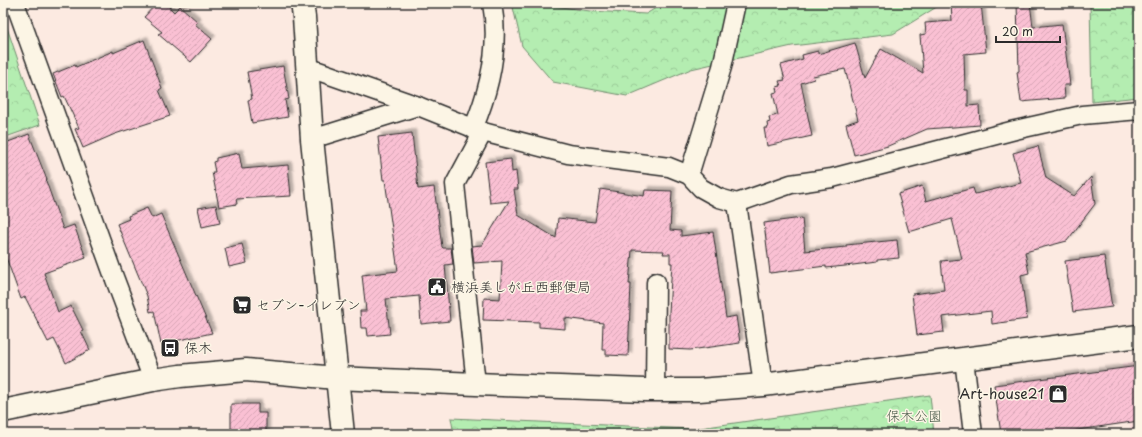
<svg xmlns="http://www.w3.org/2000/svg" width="1142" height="437" font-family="'Playpen Sans','Klee One',sans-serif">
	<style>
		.built { fill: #fbdddd }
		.forest { fill: url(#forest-crowns); stroke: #708c6e }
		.building { fill: url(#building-hatch); stroke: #2b2b2b; filter: url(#shadow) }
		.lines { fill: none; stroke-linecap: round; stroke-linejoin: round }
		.street-casing { stroke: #2b2b2b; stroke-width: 21 }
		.secondary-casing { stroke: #2b2b2b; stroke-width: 25 }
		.street { stroke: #fcf5e5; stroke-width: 18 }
		.secondary { stroke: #fcf5e5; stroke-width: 22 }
		.labels { text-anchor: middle; stroke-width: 3; stroke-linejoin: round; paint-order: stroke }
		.poi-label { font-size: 14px; fill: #2b2b2b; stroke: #fcf5e5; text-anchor: start }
		.park-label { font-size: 14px; fill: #4d5c4c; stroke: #fcf5e5 }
	</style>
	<defs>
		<pattern id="forest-crowns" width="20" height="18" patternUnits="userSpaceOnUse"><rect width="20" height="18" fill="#b4edb1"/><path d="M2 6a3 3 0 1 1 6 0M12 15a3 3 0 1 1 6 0" fill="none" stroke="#9bcb98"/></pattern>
		<pattern id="building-hatch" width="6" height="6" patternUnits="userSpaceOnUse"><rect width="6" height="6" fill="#fac0d3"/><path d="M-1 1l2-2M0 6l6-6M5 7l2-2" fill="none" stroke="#d6a5b5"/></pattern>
		<filter id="shadow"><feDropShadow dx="3.5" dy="-3.5" stdDeviation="1" flood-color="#0004"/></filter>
	</defs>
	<rect width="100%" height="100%" fill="#fceae1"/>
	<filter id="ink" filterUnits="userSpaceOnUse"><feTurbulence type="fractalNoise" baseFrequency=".025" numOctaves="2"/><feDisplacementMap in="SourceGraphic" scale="8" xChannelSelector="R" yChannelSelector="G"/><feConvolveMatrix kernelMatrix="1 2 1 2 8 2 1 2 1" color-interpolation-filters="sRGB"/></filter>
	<g filter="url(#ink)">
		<polygon class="built" points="1139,361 1139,434 1131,434 1122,363"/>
		<g class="forest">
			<polygon points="512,3 539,3 539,4 590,11 646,14 664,3 943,3 893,34 792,46 691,69 627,96 553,82 522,46"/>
			<polygon points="1090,3 1139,3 1139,97 1092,102"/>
			<polygon points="3,16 40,125 3,138"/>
			<polygon points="930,395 934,434 454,434 451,418 693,429"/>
		</g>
		<g class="building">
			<polygon points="157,3 165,3 174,12 180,6 198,22 195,24 212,39 191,62 158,34 162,32 144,17"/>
			<polygon points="951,3 981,3 986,52 964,54 965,90 968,90 968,106 979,105 980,125 927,129 888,146 854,155 846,124 858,120 845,69 813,76 814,79 801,83 812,136 767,146 764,128 768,128 767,123 770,122 769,117 778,115 773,93 777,92 776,87 781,86 779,81 785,80 781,65 803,59 802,55 818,51 818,54 855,43 865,78 881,49 923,73 920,35 926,34 925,23 952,21"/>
			<polygon points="1017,3 1030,3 1033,27 1062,24 1070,85 1064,85 1065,98 1021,102 1017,72 1019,71"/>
			<polygon points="144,40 162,88 159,90 170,116 115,134 83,148 75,129 79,128 64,96 62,97 53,74 75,65 76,67 113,51 113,53"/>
			<polygon points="283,66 289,99 285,100 288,117 252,123 248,100 252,99 247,72"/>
			<polygon points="412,133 418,189 434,187 442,247 443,248 451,248 453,264 445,265 450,321 421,324 419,296 386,299 390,334 368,336 367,328 361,328 360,311 366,311 362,275 398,271 385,180 383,180 378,137"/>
			<polygon points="29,134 47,180 46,181 63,229 74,225 86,258 44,273 58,312 71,306 83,330 81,331 90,350 66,363 54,339 48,342 25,297 21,299 3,249 3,144"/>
			<polygon points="1038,146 1046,178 1074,196 1091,177 1095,204 1067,241 1025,252 1029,273 1021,275 1027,319 992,324 991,311 942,317 944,332 917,335 912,294 944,290 941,261 962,259 952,219 909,232 898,194 922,186 926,201 973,188 975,194 1021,183 1013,153"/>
			<polygon points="239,153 242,169 288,165 291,196 236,199 237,204 219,207 212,172 215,172 213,162 216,161 216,158"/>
			<polygon points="511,159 512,172 516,171 518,189 514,189 518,215 556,238 558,218 595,222 600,189 644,196 645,190 672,191 670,230 681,231 681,236 713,232 726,318 736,316 740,343 690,350 669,349 669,312 672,263 670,263 670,254 663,254 664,251 632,250 629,284 631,284 628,356 606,355 606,350 602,350 603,323 565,318 565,329 539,327 539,322 483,320 484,298 500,299 502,261 474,263 472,246 482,245 509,201 490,203 485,162"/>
			<polygon points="216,205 220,223 202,227 198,208"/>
			<polygon points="147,208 152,218 161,214 212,333 161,344 154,311 150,312 147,296 117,224 129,219 128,216"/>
			<polygon points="802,218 805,251 846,247 846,245 897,240 899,258 877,260 877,262 845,266 826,268 826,266 770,273 764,223"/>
			<polygon points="242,244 247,263 229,267 225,248"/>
			<polygon points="1104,256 1112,307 1073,312 1065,261"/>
			<polygon points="1139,366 1139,421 1050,434 1001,434 994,385"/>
			<polygon points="231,404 258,404 258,413 266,413 266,434 231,434"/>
		</g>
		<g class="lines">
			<g class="street-casing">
				<g id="street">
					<polyline points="15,3 114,277 153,380"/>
					<polyline points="307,67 418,106 483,132 568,154 669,167 689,175 701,188 719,198 737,203 791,184 832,178 1015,130 1082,115 1139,110"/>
					<path d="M473 129C490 89 500 46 492 3"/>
					<polyline points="312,139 418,106"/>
					<polyline points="689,175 722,67 736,3"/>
					<polyline points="737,203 763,385"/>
					<polyline points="964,359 973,434"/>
					<polyline points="476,384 455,184 483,132"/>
					<polyline points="655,391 656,282"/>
				</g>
			</g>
			<g class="secondary-casing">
				<g id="secondary">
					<polyline points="302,3 304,17 312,139 343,434"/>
					<polyline points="3,411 153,380 180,376 246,370 336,378 476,384 645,390 699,390 763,385 1139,336"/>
				</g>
			</g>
			<use href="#street" class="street"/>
			<use href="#secondary" class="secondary"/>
		</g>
	</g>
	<defs>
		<g id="civic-square" transform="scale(1)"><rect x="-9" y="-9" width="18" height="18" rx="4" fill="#2b2b2b" stroke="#fcf5e5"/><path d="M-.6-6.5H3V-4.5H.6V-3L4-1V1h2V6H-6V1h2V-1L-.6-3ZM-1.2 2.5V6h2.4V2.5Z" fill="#fff"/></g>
		<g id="supermarket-square" transform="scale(1)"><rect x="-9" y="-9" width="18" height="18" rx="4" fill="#2b2b2b" stroke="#fcf5e5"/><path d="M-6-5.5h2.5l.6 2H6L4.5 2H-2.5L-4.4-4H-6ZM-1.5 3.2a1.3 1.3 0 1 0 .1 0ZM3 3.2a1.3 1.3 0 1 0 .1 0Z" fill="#fff"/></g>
		<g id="bus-square" transform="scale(1)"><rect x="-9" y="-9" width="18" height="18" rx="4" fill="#2b2b2b" stroke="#fcf5e5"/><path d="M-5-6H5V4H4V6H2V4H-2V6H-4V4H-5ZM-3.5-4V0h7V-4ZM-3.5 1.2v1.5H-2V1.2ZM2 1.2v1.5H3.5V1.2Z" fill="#fff"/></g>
		<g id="shop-square" transform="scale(1)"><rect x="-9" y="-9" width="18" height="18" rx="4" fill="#2b2b2b" stroke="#fcf5e5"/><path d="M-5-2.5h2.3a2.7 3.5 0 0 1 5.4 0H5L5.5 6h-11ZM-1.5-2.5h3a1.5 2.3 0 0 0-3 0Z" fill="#fff"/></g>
	</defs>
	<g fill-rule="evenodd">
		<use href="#civic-square" x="437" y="287"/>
		<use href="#supermarket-square" x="242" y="305"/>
		<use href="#bus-square" x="170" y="348"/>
		<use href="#shop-square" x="1058" y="394"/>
	</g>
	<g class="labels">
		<g class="poi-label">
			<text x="451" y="292">横浜美しが丘西郵便局</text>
			<text x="256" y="310">セブン-イレブン</text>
			<text x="184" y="353">保木</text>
			<text x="1044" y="399" text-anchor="end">Art-house21</text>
		</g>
		<g class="park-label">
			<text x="914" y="421">保木公園</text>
		</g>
	</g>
	<rect width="1142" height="437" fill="none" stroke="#fcf5e5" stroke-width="16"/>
	<rect x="8" y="8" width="1126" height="421" fill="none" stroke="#2b2b2b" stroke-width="1.5" filter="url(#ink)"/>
	<path d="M996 36v6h64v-6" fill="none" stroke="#2b2b2b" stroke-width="2"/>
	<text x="1002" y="36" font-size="12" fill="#2b2b2b" stroke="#fcf5e5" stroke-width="3" paint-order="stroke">20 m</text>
</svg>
